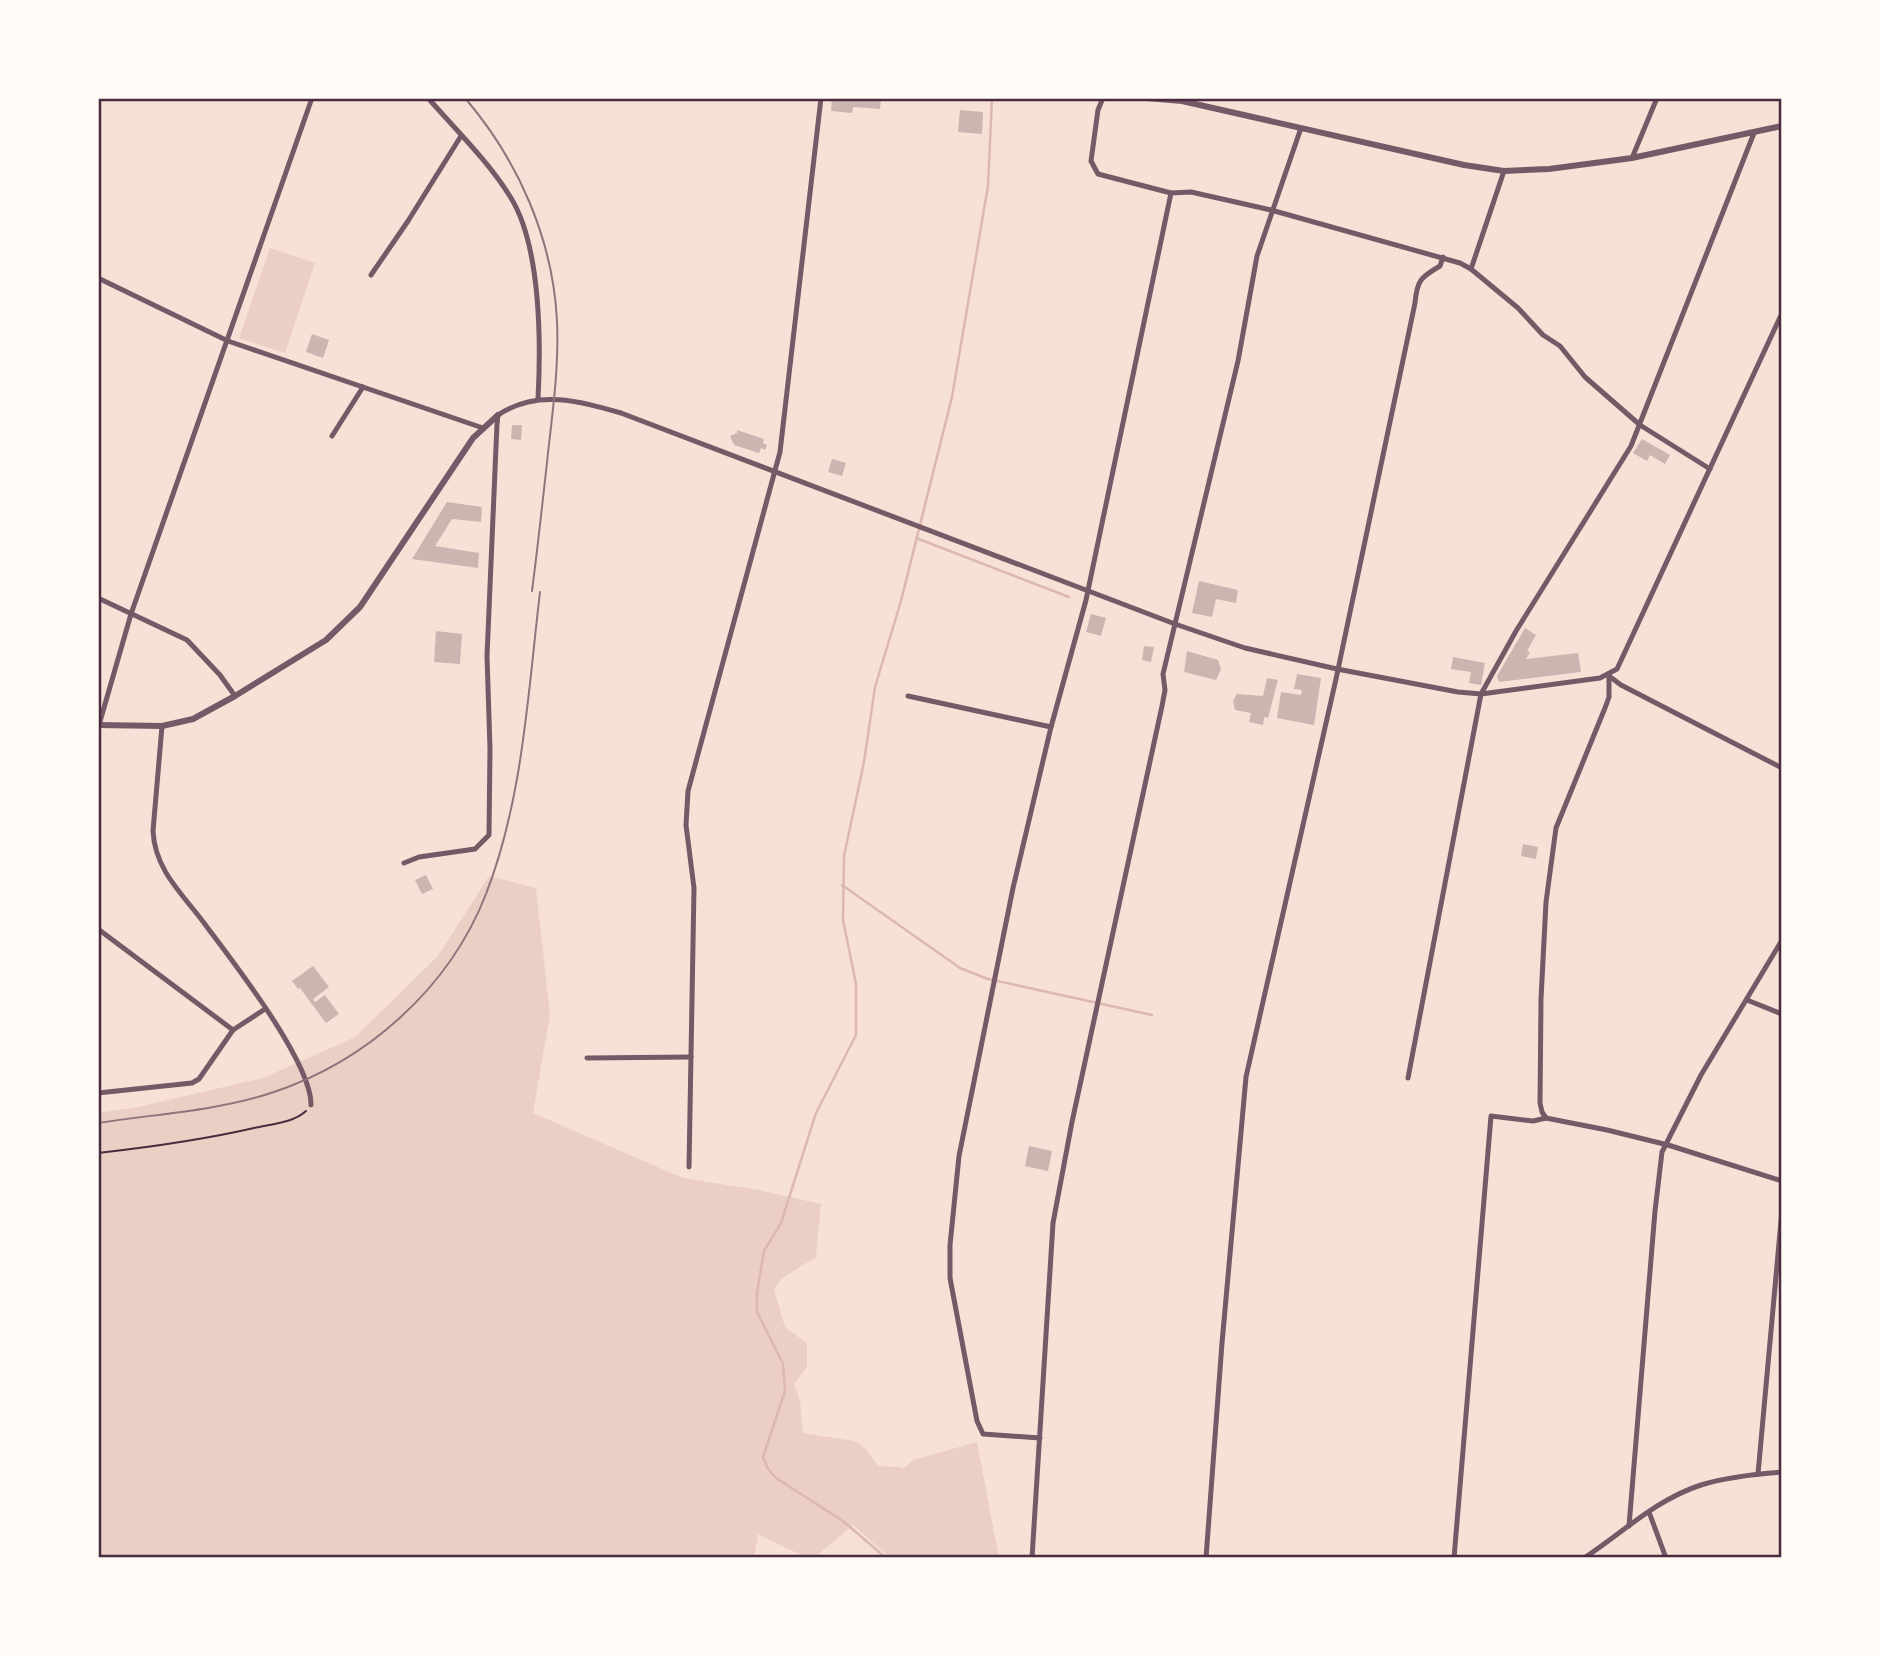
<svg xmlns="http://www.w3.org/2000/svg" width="1880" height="1656" font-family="'Asap Condensed',sans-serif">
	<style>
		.green { fill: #ebcfc5 }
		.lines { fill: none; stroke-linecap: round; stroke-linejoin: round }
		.stream { stroke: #dcb8b0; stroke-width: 2.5 }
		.building { fill: #ccb4b1 }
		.path { stroke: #4a2c40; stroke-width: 2 }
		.minor { stroke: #755966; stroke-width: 5 }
		.tertiary { stroke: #755966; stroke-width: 6 }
		.tram { stroke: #8f747c; stroke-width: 2 }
		.neatline { fill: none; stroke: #4a2c40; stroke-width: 2.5 }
	</style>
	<rect width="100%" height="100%" fill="#f7e1d7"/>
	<g class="green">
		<polygon points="270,248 315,263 285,353 239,338"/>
		<polygon points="489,876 536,888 550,1014 533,1113 683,1178 759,1190 821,1204 816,1257 781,1279 774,1290 785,1327 807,1343 807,1367 794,1384 800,1401 803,1433 855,1441 866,1449 878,1466 900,1467 903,1469 913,1460 977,1442 999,1558 890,1558 853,1525 814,1558 807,1558 758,1534 754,1558 98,1558 98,1113 138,1107 263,1078 355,1037 438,956"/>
	</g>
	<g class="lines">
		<g class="stream">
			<polyline points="916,538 1069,597"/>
			<polyline points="842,885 960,968 988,979 1152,1015"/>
			<polyline points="886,1558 843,1521 776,1478 768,1469 763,1457 785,1391 783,1364 757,1312 757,1293 764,1251 781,1223 816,1113 856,1035 856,984 843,920 844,856 864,762 875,687 901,601 952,397 988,186 992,98"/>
		</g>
	</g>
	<g class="building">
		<polygon points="832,98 881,98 880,109 853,107 852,113 831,111"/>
		<polygon points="960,110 983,112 982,134 958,132"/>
		<polygon points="312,334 329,340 323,358 306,352"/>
		<polygon points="512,425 522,425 521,440 511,439"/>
		<polygon points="737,430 764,439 763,443 767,445 765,450 761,448 759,453 734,445 730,436 737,433"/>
		<polygon points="1642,439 1670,455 1665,464 1650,455 1647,461 1633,453"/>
		<polygon points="832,459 846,463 842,476 828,472"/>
		<polygon points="447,502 482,507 481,522 452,519 435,546 479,553 478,568 412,559"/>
		<polygon points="1199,581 1238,590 1236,603 1216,599 1212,617 1192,613"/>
		<polygon points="1091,614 1106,618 1101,636 1086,632"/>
		<polygon points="1525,628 1536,635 1527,651 1530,652 1526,659 1578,653 1581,672 1499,682 1497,676"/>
		<polygon points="436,631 462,634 460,664 434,662"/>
		<polygon points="1144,646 1154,647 1151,662 1142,660"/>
		<polygon points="1187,651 1218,660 1221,669 1216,680 1184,672"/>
		<polygon points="1453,657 1485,663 1481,685 1469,683 1471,672 1451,669"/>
		<polygon points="1297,674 1321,678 1314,725 1277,718 1281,692 1301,695 1302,690 1294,689"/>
		<polygon points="1267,678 1278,680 1268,718 1264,717 1263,725 1249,722 1251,713 1235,710 1233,701 1237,694 1263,696"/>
		<polygon points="1523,844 1538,847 1536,859 1521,856"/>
		<polygon points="426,875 433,889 422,894 415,880"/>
		<polygon points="313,966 329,987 313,999 315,1002 325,995 339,1014 326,1023 300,988 298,989 292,981"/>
		<polygon points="1029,1146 1052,1151 1048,1171 1025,1166"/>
	</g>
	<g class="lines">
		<path class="path" d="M98 1153C151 1147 202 1140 254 1128 271 1124 293 1123 306 1111"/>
		<g class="minor">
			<path d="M428 98C456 130 489 162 511 198 541 247 541 343 538 399"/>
			<polyline points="1103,98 1098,110 1091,161 1098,174 1171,193 1191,192 1271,210 1460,263 1471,269 1518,308 1543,335 1560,346 1585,377 1640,425 1710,469"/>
			<polyline points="1632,158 1657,98"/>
			<polyline points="1471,269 1504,171"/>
			<polyline points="371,275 408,221 461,136"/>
			<polyline points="98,278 228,341 483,428"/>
			<polyline points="332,436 363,387"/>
			<polyline points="98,598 187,640 220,675 235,696"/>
			<polyline points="1609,676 1621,685 1782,768"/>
			<polyline points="908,696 1051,727"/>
			<polyline points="99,725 131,614 312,98"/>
			<path d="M162 726 153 831C155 872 185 896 207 927 234 963 312 1063 311 1105"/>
			<path d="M404 863 419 857 475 849 489 835 490 749 487 656 497 424 498 415C537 389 579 401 621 413L1175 624 1245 648 1337 669 1458 692 1481 694 1600 678 1617 669 1782 313"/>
			<polyline points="98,929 233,1030"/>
			<polyline points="1747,1000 1782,1014"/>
			<polyline points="587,1058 691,1057"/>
			<polyline points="1408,1078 1481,694 1516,631 1631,446 1754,133"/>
			<polyline points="98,1093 192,1083 199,1079 233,1030 265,1009"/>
			<polyline points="1546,1118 1542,1112 1540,1103 1541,999 1546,902 1556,828 1605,708 1609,697 1609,675"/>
			<polyline points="689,1167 694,888 686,825 688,791 780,452 821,98"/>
			<polyline points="1040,1438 983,1434 977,1421 950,1278 950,1245 959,1156 1013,888 1051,727 1086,600 1171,193"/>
			<polyline points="1758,1474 1782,1210"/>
			<polyline points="1649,1512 1666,1558"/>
			<polyline points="1629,1526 1655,1211 1662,1152 1701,1075 1782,940"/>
			<polyline points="1032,1558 1053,1223 1072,1122 1162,706 1165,690 1163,674 1238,361 1257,256 1301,128"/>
			<path d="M1206 1558 1222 1343 1246 1077 1336 679 1415 303C1417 280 1421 277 1440 266L1443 257"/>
			<polyline points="1454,1558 1491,1116 1533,1121 1546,1118 1607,1130 1668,1145 1782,1181"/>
			<path d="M1584 1558C1622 1533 1657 1499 1701 1485 1726 1477 1755 1474 1782 1472"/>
		</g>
		<g class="tertiary">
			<polyline points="1147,98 1182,101 1464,165 1504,171 1549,169 1632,158 1782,126"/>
			<polyline points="98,725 162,726 193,719 235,696 326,640 360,607 473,438 498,415"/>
		</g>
		<g class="tram">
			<path d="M465 98C518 160 553 239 557 321 559 365 553 409 548 453 543 499 538 545 532 591"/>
			<path d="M98 1123C155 1114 216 1111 271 1093 366 1062 449 989 486 894 523 799 528 693 540 592"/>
		</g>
	</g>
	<rect width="1880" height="1656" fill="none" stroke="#fffaf5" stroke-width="200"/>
	<rect x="100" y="100" width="1680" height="1456" class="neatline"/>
</svg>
